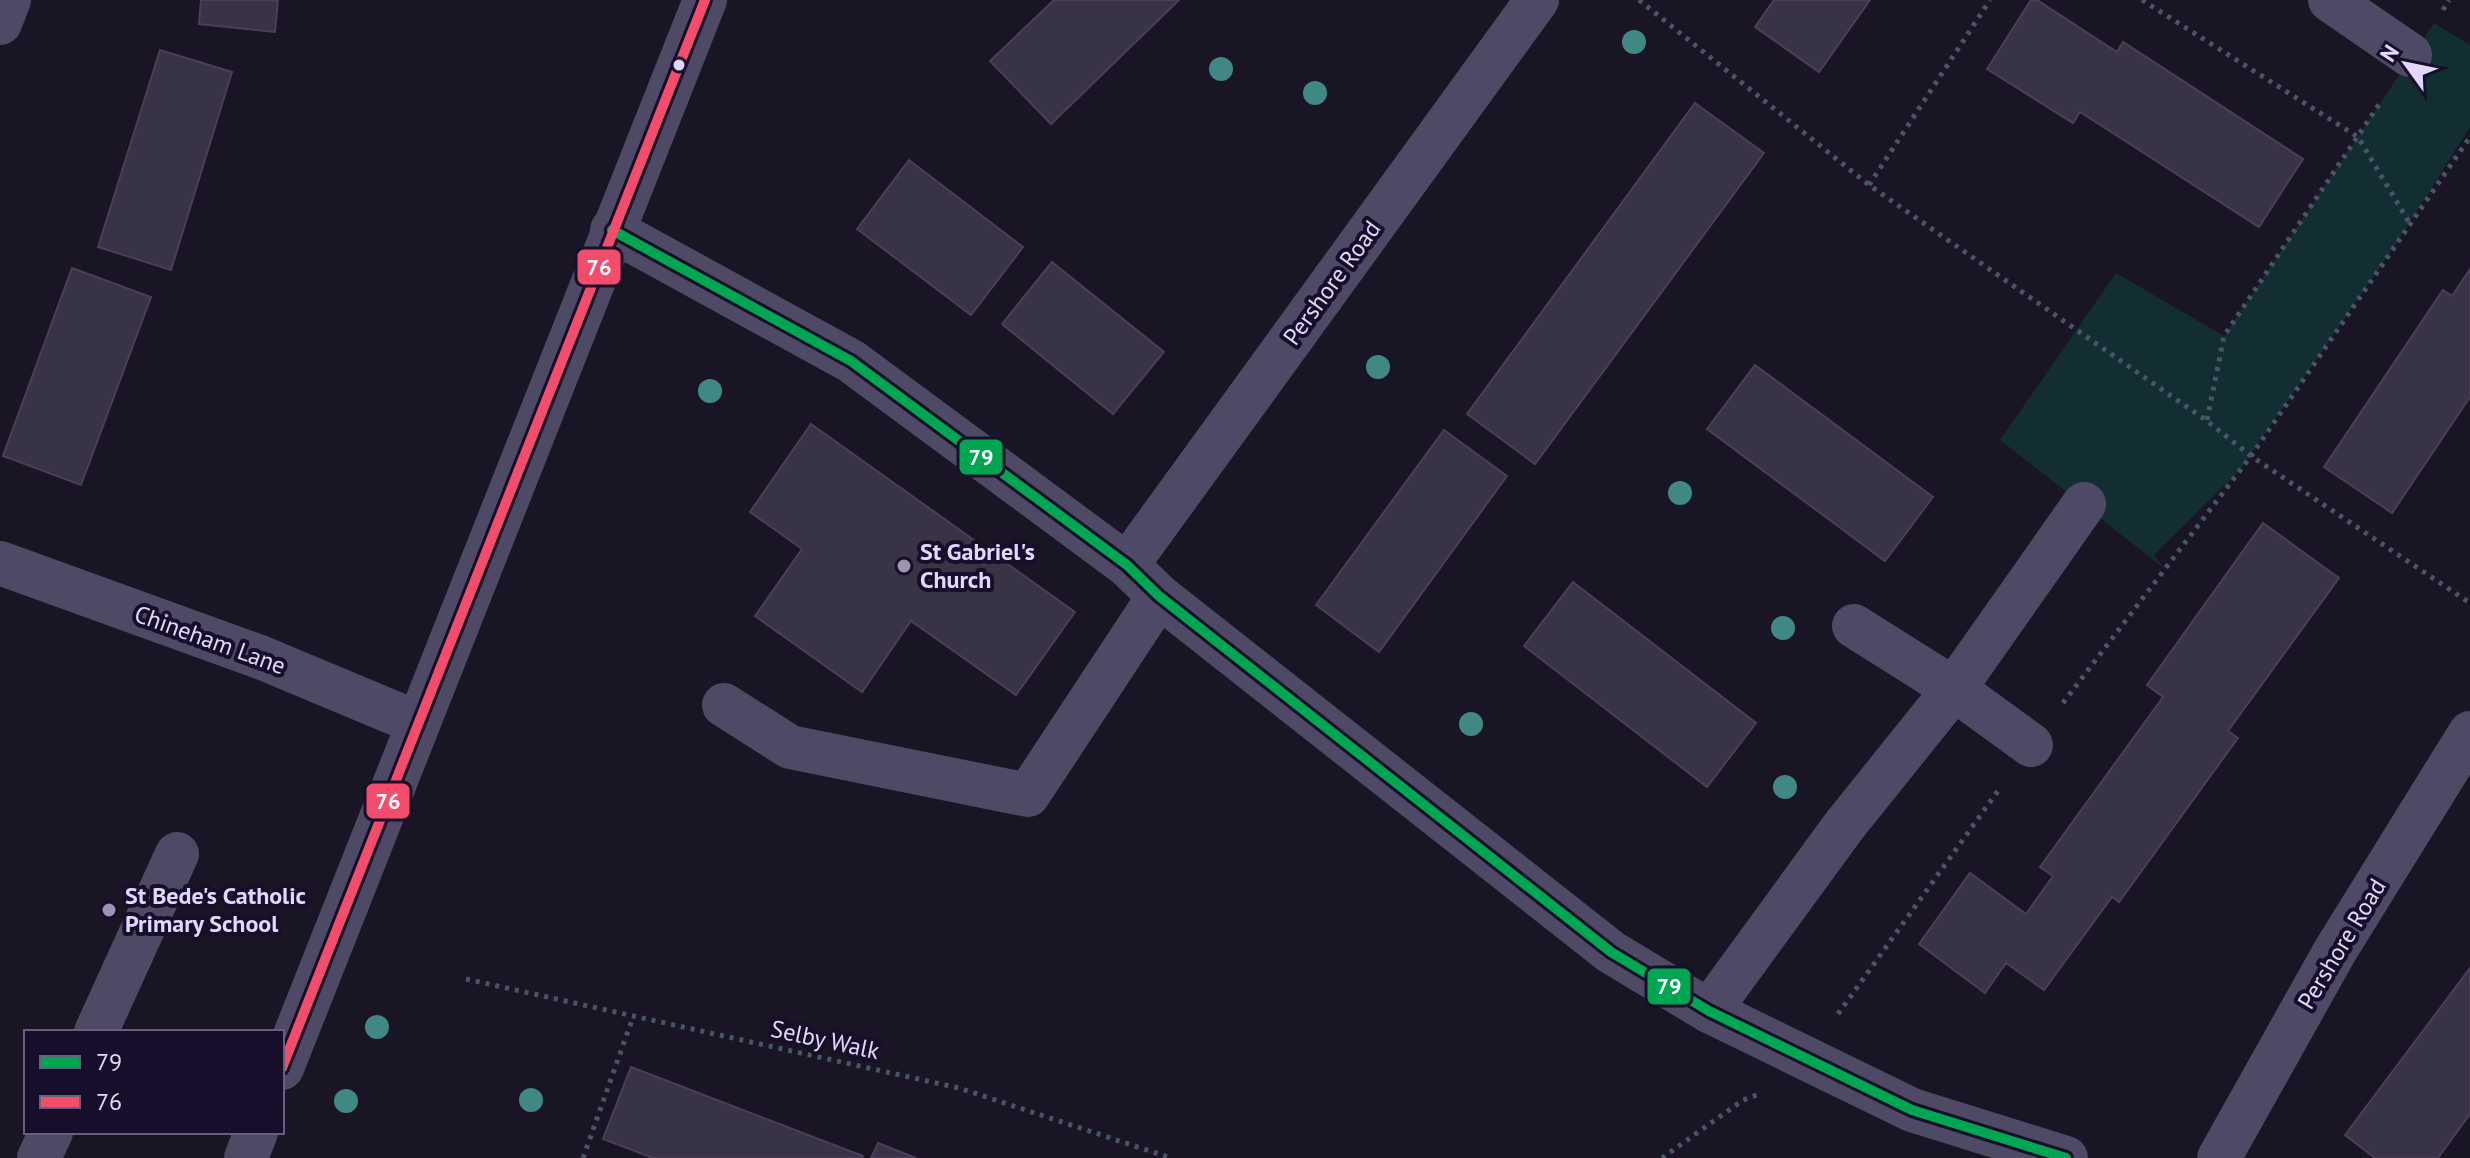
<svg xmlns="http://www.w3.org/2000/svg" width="2470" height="1158" font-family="'PT Sans',sans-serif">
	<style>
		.green { fill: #132e32 }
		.building { fill: #393346; stroke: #474058; stroke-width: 2 }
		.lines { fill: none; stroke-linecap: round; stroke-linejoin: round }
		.path { stroke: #495566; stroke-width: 5; stroke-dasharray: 4 6; stroke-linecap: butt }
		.minor { stroke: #4e4a65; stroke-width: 44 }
		.bus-1-casing { stroke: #170f2a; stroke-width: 16 }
		.bus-2-casing { stroke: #170f2a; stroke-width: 16 }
		.bus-1 { stroke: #00a651; stroke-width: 10 }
		.bus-2 { stroke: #f44d6c; stroke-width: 10 }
		.tree { fill: #3f8884 }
		.bus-dot { fill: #e1d8ff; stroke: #170f2a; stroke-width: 3 }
		.poi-dot { fill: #9b94b2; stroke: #170f2a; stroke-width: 3 }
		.labels { text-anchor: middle; stroke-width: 8; stroke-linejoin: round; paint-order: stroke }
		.street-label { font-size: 24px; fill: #e1d8ff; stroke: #170f2a }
		.poi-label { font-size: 24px; font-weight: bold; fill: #e1d8ff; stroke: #170f2a; text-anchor: start }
		.line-badge { stroke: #170f2a; stroke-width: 3 }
		.badge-label { font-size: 22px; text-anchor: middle; font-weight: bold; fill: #fff }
	</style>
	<rect width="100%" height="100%" fill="#1a1524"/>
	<polygon class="green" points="2434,23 2470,45 2470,127 2394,247 2240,470 2154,555 2165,569 2000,440 2116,273 2224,336"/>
	<g class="building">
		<polygon points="201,0 278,0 275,32 199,24"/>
		<polygon points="1054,0 1179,0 1051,124 990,61"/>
		<polygon points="1774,0 1870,0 1819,72 1755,27"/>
		<polygon points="2031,0 2037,0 2117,52 2123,42 2303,159 2259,227 2080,112 2073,123 1987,69"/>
		<polygon points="160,50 232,72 171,270 98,247"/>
		<polygon points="1695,103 1764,153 1535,464 1467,414"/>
		<polygon points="909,160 1023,247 971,315 857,229"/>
		<polygon points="1052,262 1164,352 1113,414 1002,324"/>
		<polygon points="72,268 151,297 81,485 3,456"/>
		<polygon points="2470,269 2470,397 2392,513 2324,467 2443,290 2452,296"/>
		<polygon points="1755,365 1933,497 1885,561 1707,429"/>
		<polygon points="811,424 1075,612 1016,695 911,621 862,692 755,616 802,549 750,512"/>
		<polygon points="1444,430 1507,476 1379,652 1316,605"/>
		<polygon points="2263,523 2339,578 2228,731 2238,738 2119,902 2112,897 2044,990 2006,963 1985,993 1919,944 1970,873 2026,914 2053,876 2040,867 2163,697 2147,685"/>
		<polygon points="1573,582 1756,723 1707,787 1524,646"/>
		<polygon points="2470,968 2470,1114 2438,1158 2375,1158 2345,1135"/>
		<polygon points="631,1067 863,1156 862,1158 653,1158 603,1139"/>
		<polygon points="878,1143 916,1158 871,1158"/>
	</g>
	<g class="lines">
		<g class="path">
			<polyline points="1639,0 1869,185 2207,421 2251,456 2470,603"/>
			<polyline points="2142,0 2358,137 2410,224"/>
			<polyline points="2443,10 2449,0"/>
			<polyline points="1869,185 1990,0"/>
			<polyline points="2207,420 2224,336 2382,100"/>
			<polyline points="2063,703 2251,456 2470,137"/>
			<polyline points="466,979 959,1088 1171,1158"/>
			<polyline points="1838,1014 2000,788"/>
			<polyline points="583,1158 633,1017"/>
			<polyline points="1662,1158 1743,1100 1757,1095"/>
		</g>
		<g class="minor">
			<polyline points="2330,0 2410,55"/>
			<polyline points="0,23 9,0"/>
			<polyline points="612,230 851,361 1127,565 1159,596 1611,952 1709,1011 1912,1110 2066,1158"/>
			<polyline points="0,563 260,657 418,723"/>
			<polyline points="1127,565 1537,0"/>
			<polyline points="1854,626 1954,689 2031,745"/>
			<polyline points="724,705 790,747 1028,795 1159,596"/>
			<polyline points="1709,1011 1844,826 1954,689 2084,504"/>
			<polyline points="96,1032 177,854"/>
			<polyline points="282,1068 705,0"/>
			<polyline points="39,1158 51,1132"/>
			<polyline points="246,1158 256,1132"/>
			<polyline points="2219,1158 2335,951 2470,733"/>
		</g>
		<g class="bus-1-casing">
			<polyline id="bus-1" points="612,230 851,361 1127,565 1159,596 1611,952 1709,1011 1912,1110 2066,1158"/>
		</g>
		<g class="bus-2-casing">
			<polyline id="bus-2" points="282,1068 705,0"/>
		</g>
		<use href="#bus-1" class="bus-1"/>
		<use href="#bus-2" class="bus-2"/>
	</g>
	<g class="tree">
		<circle cx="1634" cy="42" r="12"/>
		<circle cx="1221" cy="69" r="12"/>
		<circle cx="1315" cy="93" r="12"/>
		<circle cx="1378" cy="367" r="12"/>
		<circle cx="710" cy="391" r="12"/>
		<circle cx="1680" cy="493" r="12"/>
		<circle cx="1783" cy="628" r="12"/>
		<circle cx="1471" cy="724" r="12"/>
		<circle cx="1785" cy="787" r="12"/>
		<circle cx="377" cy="1027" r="12"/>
		<circle cx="531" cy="1100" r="12"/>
		<circle cx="346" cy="1101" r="12"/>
	</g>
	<circle class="bus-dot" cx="679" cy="65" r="7"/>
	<g class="poi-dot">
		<circle cx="904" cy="566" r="8"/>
		<circle cx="109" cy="910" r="8"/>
	</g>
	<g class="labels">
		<g class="street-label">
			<text transform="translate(1332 283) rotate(-54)" y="8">Pershore Road</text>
			<text transform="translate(210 640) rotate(20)" y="8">Chineham Lane</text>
			<text transform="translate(2342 944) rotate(-59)" y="8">Pershore Road</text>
			<text transform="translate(825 1040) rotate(12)" y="8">Selby Walk</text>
		</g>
		<g class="poi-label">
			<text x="920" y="560">St Gabriel's<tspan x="920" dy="28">Church</tspan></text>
			<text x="125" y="904">St Bede's Catholic<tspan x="125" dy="28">Primary School</tspan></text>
		</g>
	</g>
	<g class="line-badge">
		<rect x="576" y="248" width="46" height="38" rx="8" fill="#f44d6c"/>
		<rect x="958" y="438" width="46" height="38" rx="8" fill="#00a651"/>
		<rect x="365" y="782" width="46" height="38" rx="8" fill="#f44d6c"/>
		<rect x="1646" y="967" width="46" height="39" rx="8" fill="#00a651"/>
	</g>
	<g class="badge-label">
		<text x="599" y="275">76</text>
		<text x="981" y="465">79</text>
		<text x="388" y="809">76</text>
		<text x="1669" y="994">79</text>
	</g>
	<rect x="24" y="1030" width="260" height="104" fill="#170f2a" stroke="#685f7f" stroke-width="2"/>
	<rect x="40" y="1056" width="40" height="12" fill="#00a651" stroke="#685f7f" stroke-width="2"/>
	<text x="96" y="1070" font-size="24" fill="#e1d8ff">79</text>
	<rect x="40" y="1096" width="40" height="12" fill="#f44d6c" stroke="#685f7f" stroke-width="2"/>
	<text x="96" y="1110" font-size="24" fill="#e1d8ff">76</text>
	<g transform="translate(2406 64) rotate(303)" stroke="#170f2a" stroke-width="6" paint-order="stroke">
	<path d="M0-6L14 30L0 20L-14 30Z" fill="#e1d8ff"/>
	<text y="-12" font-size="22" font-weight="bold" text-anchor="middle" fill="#e1d8ff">N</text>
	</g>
</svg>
